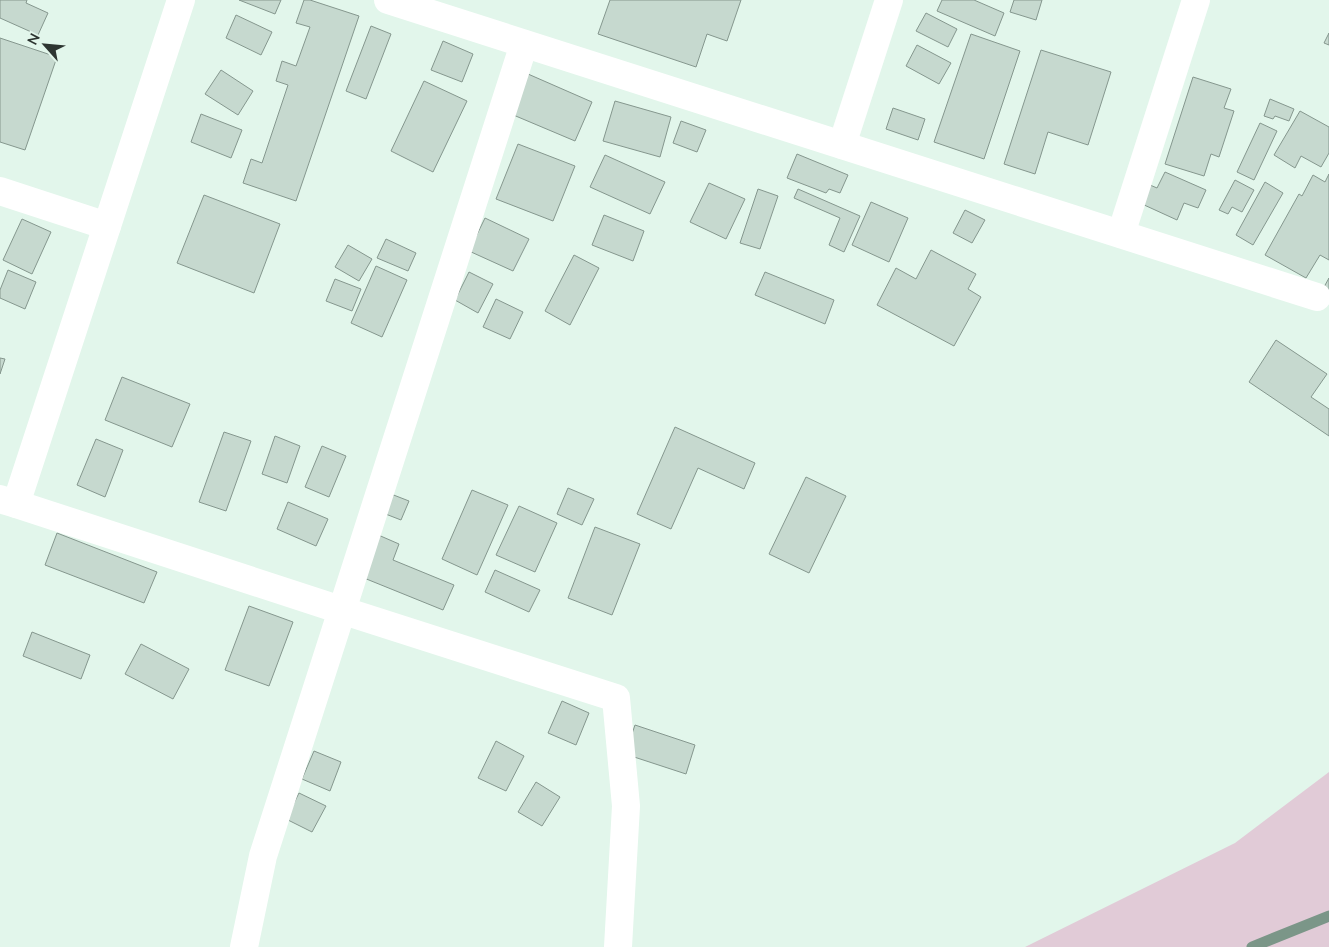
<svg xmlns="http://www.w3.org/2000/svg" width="1329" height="947" font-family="Mulish,sans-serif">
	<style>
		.green { fill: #e1cbd7 }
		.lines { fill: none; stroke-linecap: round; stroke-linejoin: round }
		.stream { stroke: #7b9688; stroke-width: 11 }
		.building { fill: #c6d9cf; stroke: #85978e }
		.street { stroke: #fff; stroke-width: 28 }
		.secondary { stroke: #fff; stroke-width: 28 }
	</style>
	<rect width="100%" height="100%" fill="#e2f6eb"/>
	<polygon class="green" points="1329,772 1329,947 1025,947 1235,843"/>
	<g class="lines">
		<polyline class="stream" points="1252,947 1329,916"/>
	</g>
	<g class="building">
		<polygon points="0,0 27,0 26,3 48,13 38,35 0,18"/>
		<polygon points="239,0 281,0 275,14"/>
		<polygon points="304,0 310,0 359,16 296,201 243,183 251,159 262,163 288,85 276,81 282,61 296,66 310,27 296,23"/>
		<polygon points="610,0 741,0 727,41 707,34 696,67 598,34"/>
		<polygon points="942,0 974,0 1004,13 995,36 937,11"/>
		<polygon points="1014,0 1042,0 1036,20 1010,12"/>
		<polygon points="926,13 957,29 948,47 916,31"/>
		<polygon points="236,15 272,32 261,55 226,38"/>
		<polygon points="371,26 391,34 366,99 346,91"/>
		<polygon points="1329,33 1329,45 1324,43"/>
		<polygon points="971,34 1020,51 984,159 934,142"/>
		<polygon points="0,38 57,57 25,150 0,142"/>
		<polygon points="443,41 473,54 462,82 431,70"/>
		<polygon points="917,45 951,63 939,84 906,66"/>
		<polygon points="1041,50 1111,72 1088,145 1048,132 1035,174 1004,164"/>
		<polygon points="221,70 253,91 238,115 205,94"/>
		<polygon points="528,74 592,102 575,141 511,114"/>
		<polygon points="1193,77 1231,89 1224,108 1234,111 1219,157 1211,154 1204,176 1165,164"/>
		<polygon points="424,81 467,101 433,172 391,151"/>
		<polygon points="1270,99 1294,109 1289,121 1275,116 1273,119 1264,116"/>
		<polygon points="615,101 671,117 660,157 603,141"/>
		<polygon points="893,108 925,119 918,140 886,129"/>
		<polygon points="1300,111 1329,127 1329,153 1321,167 1301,156 1295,168 1274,155"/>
		<polygon points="201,114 242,130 231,158 191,142"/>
		<polygon points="681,121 706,130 697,152 673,143"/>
		<polygon points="1260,123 1277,131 1254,180 1237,172"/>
		<polygon points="518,144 575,166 553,221 496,199"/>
		<polygon points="797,154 848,175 840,193 829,189 826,193 787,178"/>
		<polygon points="605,155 665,182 650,214 590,187"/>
		<polygon points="1165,172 1206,190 1198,208 1184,203 1177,220 1142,204 1150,185 1157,188"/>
		<polygon points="1329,174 1329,260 1320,255 1306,278 1265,255 1299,194 1302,196 1313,175 1325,182"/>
		<polygon points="1235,180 1254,190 1242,212 1232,207 1228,214 1219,210"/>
		<polygon points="1265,182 1283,193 1253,245 1236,235"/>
		<polygon points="709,183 745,199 726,239 690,222"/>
		<polygon points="758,189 778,196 760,249 740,243"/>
		<polygon points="798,189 860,216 844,252 829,245 840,218 794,198"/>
		<polygon points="204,195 280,224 254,293 177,263"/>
		<polygon points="871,202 908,218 889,262 852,245"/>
		<polygon points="965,210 985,220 972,243 953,233"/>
		<polygon points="604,215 644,231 633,261 592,245"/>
		<polygon points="485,218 529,239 513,271 469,251"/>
		<polygon points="22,219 51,232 32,274 3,260"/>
		<polygon points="386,239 416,253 408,271 377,258"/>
		<polygon points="348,245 372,259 359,281 335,267"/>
		<polygon points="931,250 976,274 968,289 981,297 954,346 877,305 896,268 916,279"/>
		<polygon points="574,255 599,268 570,325 545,311"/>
		<polygon points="376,266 407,280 382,337 351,323"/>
		<polygon points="8,270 36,282 25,309 0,298 0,290"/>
		<polygon points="469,272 493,284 478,313 455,300"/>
		<polygon points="765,272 834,300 825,324 755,295"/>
		<polygon points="1329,278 1329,290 1324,287"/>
		<polygon points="335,279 361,289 352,311 326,301"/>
		<polygon points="496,299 523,312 510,339 483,327"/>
		<polygon points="1276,340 1327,374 1311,397 1329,409 1329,436 1249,382"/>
		<polygon points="0,358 5,359 0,374"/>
		<polygon points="122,377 190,404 172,447 105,420"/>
		<polygon points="675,427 755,463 744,489 698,468 671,529 637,514"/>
		<polygon points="224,432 251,441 226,511 199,502"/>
		<polygon points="275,436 300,446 287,483 262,474"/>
		<polygon points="96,439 123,450 105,497 77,485"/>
		<polygon points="322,446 346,456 329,497 305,487"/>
		<polygon points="806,477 846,496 809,573 769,554"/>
		<polygon points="568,488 594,499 582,525 557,514"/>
		<polygon points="472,490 508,505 477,575 442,559"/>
		<polygon points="391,494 409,501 401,520 383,513"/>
		<polygon points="288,502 328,519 316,546 277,529"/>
		<polygon points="519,506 557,523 535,572 496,555"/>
		<polygon points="595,527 640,544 612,615 568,598"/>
		<polygon points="57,533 157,572 144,603 45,565"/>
		<polygon points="376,534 399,544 393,560 454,585 443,610 359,576"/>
		<polygon points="495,570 540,590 529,612 485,592"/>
		<polygon points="249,606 293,622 269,686 225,670"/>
		<polygon points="32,632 90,655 81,679 23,656"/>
		<polygon points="141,644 189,669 173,699 125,674"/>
		<polygon points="562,701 589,713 576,745 548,733"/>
		<polygon points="635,725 695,745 686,774 625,754"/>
		<polygon points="496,741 524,756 506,791 478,778"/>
		<polygon points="314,751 341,762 330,791 302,779"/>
		<polygon points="536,782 560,797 542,826 518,812"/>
		<polygon points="299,793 326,806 312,832 286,819"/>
	</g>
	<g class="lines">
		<g class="street">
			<polyline points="388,0 1317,297"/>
			<polyline points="842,145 889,0"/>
			<polyline points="0,191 107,226"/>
			<polyline points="1121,234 1196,0"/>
			<polyline points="16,504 341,610 616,698 626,806 618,947"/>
			<polyline points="244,947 263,856 524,44"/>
		</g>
		<polyline class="secondary" points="0,499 16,504 181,0"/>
	</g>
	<g transform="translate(45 45) rotate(297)" stroke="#e2f6eb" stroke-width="4" paint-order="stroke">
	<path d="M0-4L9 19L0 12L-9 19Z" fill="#2d3531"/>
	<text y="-8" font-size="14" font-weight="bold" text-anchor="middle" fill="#2d3531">N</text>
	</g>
</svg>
